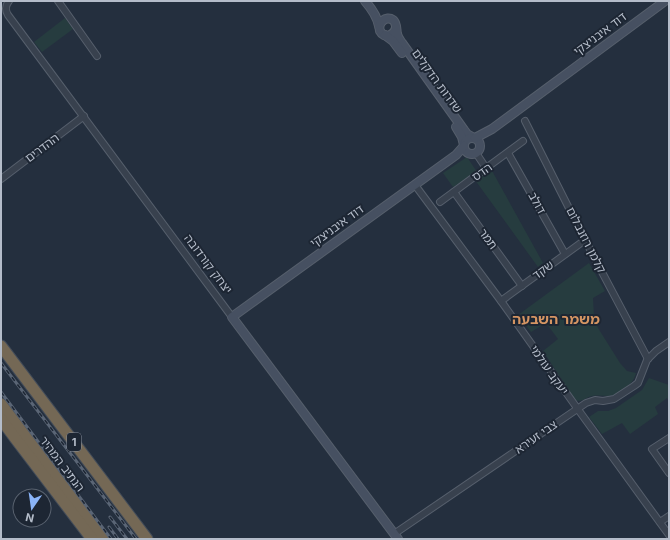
<svg xmlns="http://www.w3.org/2000/svg" width="670" height="540" font-family="Inter,'Noto Sans Hebrew',sans-serif">
	<style>
		.green { fill: #263c3f }
		.lines { fill: none; stroke-linecap: round; stroke-linejoin: round }
		.street-casing { stroke: #565f6c; stroke-width: 8 }
		.secondary-casing { stroke: #565f6c; stroke-width: 10 }
		.highway-casing { stroke: #434c59; stroke-width: 13 }
		.street { stroke: #38414e; stroke-width: 6 }
		.secondary { stroke: #465061; stroke-width: 8 }
		.highway { stroke: #746855; stroke-width: 11 }
		.rail-casing { stroke: #5a6575; stroke-width: 3 }
		.rail { stroke: #1d2633; stroke-width: 1.5; stroke-dasharray: 4.5; stroke-linecap: butt }
		.labels { text-anchor: middle; stroke-width: 4; stroke-linejoin: round; paint-order: stroke }
		.shield { fill: #1d2633; stroke: #878f9c; stroke-width: 1 }
		.shield-label { font-size: 11px; font-weight: bold; fill: #b4bcc9 }
		.street-label { font-size: 12px; fill: #b4bcc9; stroke: #1d2633 }
		.quarter-label { font-size: 14px; font-weight: bold; fill: #d59563; stroke: #1d2633 }
	</style>
	<rect width="100%" height="100%" fill="#242f3e"/>
	<g class="green">
		<polygon points="65,18 73,29 42,52 34,42"/>
		<polygon points="467,157 477,172 453,187 443,173"/>
		<polygon points="491,169 543,263 538,267 475,180"/>
		<path d="M589 263 605 291 593 298 594 317 598 328 620 363 627 371 636 373C635 377 633 381 630 384 626 388 614 396 608 396 603 396 598 395 592 396 586 397 582 403 575 400L543 351 558 339 546 323 531 332 518 315Z"/>
		<polygon points="649,378 669,385 669,401 667,398 655,407 658,414 630,434 622,423 602,434 589,417 598,411 608,411 616,408 642,390"/>
	</g>
	<g class="lines">
		<g class="street-casing">
			<g id="street">
				<path d="M9 1C5 6 5 10 8 15L232 317"/>
				<polyline points="58,1 97,56"/>
				<polyline points="525,121 585,240 648,359"/>
				<polyline points="476,153 486,168"/>
				<polyline points="508,153 565,254"/>
				<polyline points="1,179 84,116"/>
				<polyline points="415,185 501,301 577,408 669,535"/>
				<polyline points="454,192 522,286"/>
				<polyline points="440,202 523,141"/>
				<polyline points="501,301 585,240"/>
				<polyline points="669,438 652,449 669,473"/>
				<polyline points="660,522 669,516"/>
				<polyline points="394,534 586,403 595,400 603,401 614,399 634,386 638,383 647,360 656,351 669,342"/>
			</g>
		</g>
		<g class="secondary-casing">
			<g id="secondary">
				<path d="M365 1C372 9 377 16 379 26"/>
				<path d="M396 28C394 36 384 39 380 31 377 23 386 15 393 20 397 23 396 29 397 34 398 38 400 40 402 43L464 130 467 134 474 138"/>
				<polyline points="385,35 393,41 402,53"/>
				<polyline points="456,127 462,137 464,145"/>
				<circle cx="472" cy="146" r="8"/>
				<polyline points="475,138 492,129 665,1"/>
				<polyline points="398,539 232,317 456,155 464,146"/>
			</g>
		</g>
		<g class="highway-casing">
			<g id="highway">
				<polyline points="1,346 147,539"/>
				<polyline points="1,404 103,539"/>
				<polyline points="1,419 15,438 92,539"/>
			</g>
		</g>
		<use href="#street" class="street"/>
		<use href="#secondary" class="secondary"/>
		<use href="#highway" class="highway"/>
		<g class="rail-casing">
			<g id="rail">
				<polyline points="1,363 136,539"/>
				<polyline points="1,392 111,539"/>
				<polyline points="110,517 127,539"/>
				<polyline points="109,527 118,539"/>
			</g>
		</g>
		<use href="#rail" class="rail"/>
	</g>
	<g class="labels">
		<rect class="shield" x="67" y="433" width="14" height="18" rx="3"/>
		<g class="shield-label">
			<text x="74" y="446">1</text>
		</g>
		<g class="street-label">
			<text transform="translate(600 34) rotate(-37)" y="4">דוד איבניצקי</text>
			<text transform="translate(437 81) rotate(54)" y="4">שדרות הדקלים</text>
			<text transform="translate(42 148) rotate(-37)" y="4">ההדרים</text>
			<text transform="translate(482 172) rotate(-36)" y="4">הדס</text>
			<text transform="translate(537 203) rotate(61)" y="4">דולב</text>
			<text transform="translate(337 226) rotate(-36)" y="4">דוד איבניצקי</text>
			<text transform="translate(488 239) rotate(54)" y="4">תמר</text>
			<text transform="translate(586 240) rotate(63)" y="4">קלמן רוזנבלום</text>
			<text transform="translate(208 264) rotate(53)" y="4">יצחק קורדובה</text>
			<text transform="translate(543 270) rotate(-36)" y="4">שקד</text>
			<text transform="translate(549 370) rotate(55)" y="4">יעקב עולמי</text>
			<text transform="translate(536 437) rotate(-35)" y="4">צבי זעירא</text>
			<text transform="translate(62 464) rotate(53)" y="4">הנתיב המהיר</text>
		</g>
		<g class="quarter-label">
			<text x="556" y="324">משמר השבעה</text>
		</g>
	</g>
	<rect width="670" height="540" fill="none" stroke="#b4bcc9" stroke-width="4"/>
	<g transform="translate(32 508) rotate(193)"><circle r="19" fill="#1d2633" stroke="#59626f"/>
	<path d="M0-3L7 15L0 10L-7 15Z" fill="#8ab4f8"/>
	<text y="-6" font-size="11" font-weight="bold" text-anchor="middle" fill="#b4bcc9">N</text>
	</g>
</svg>
